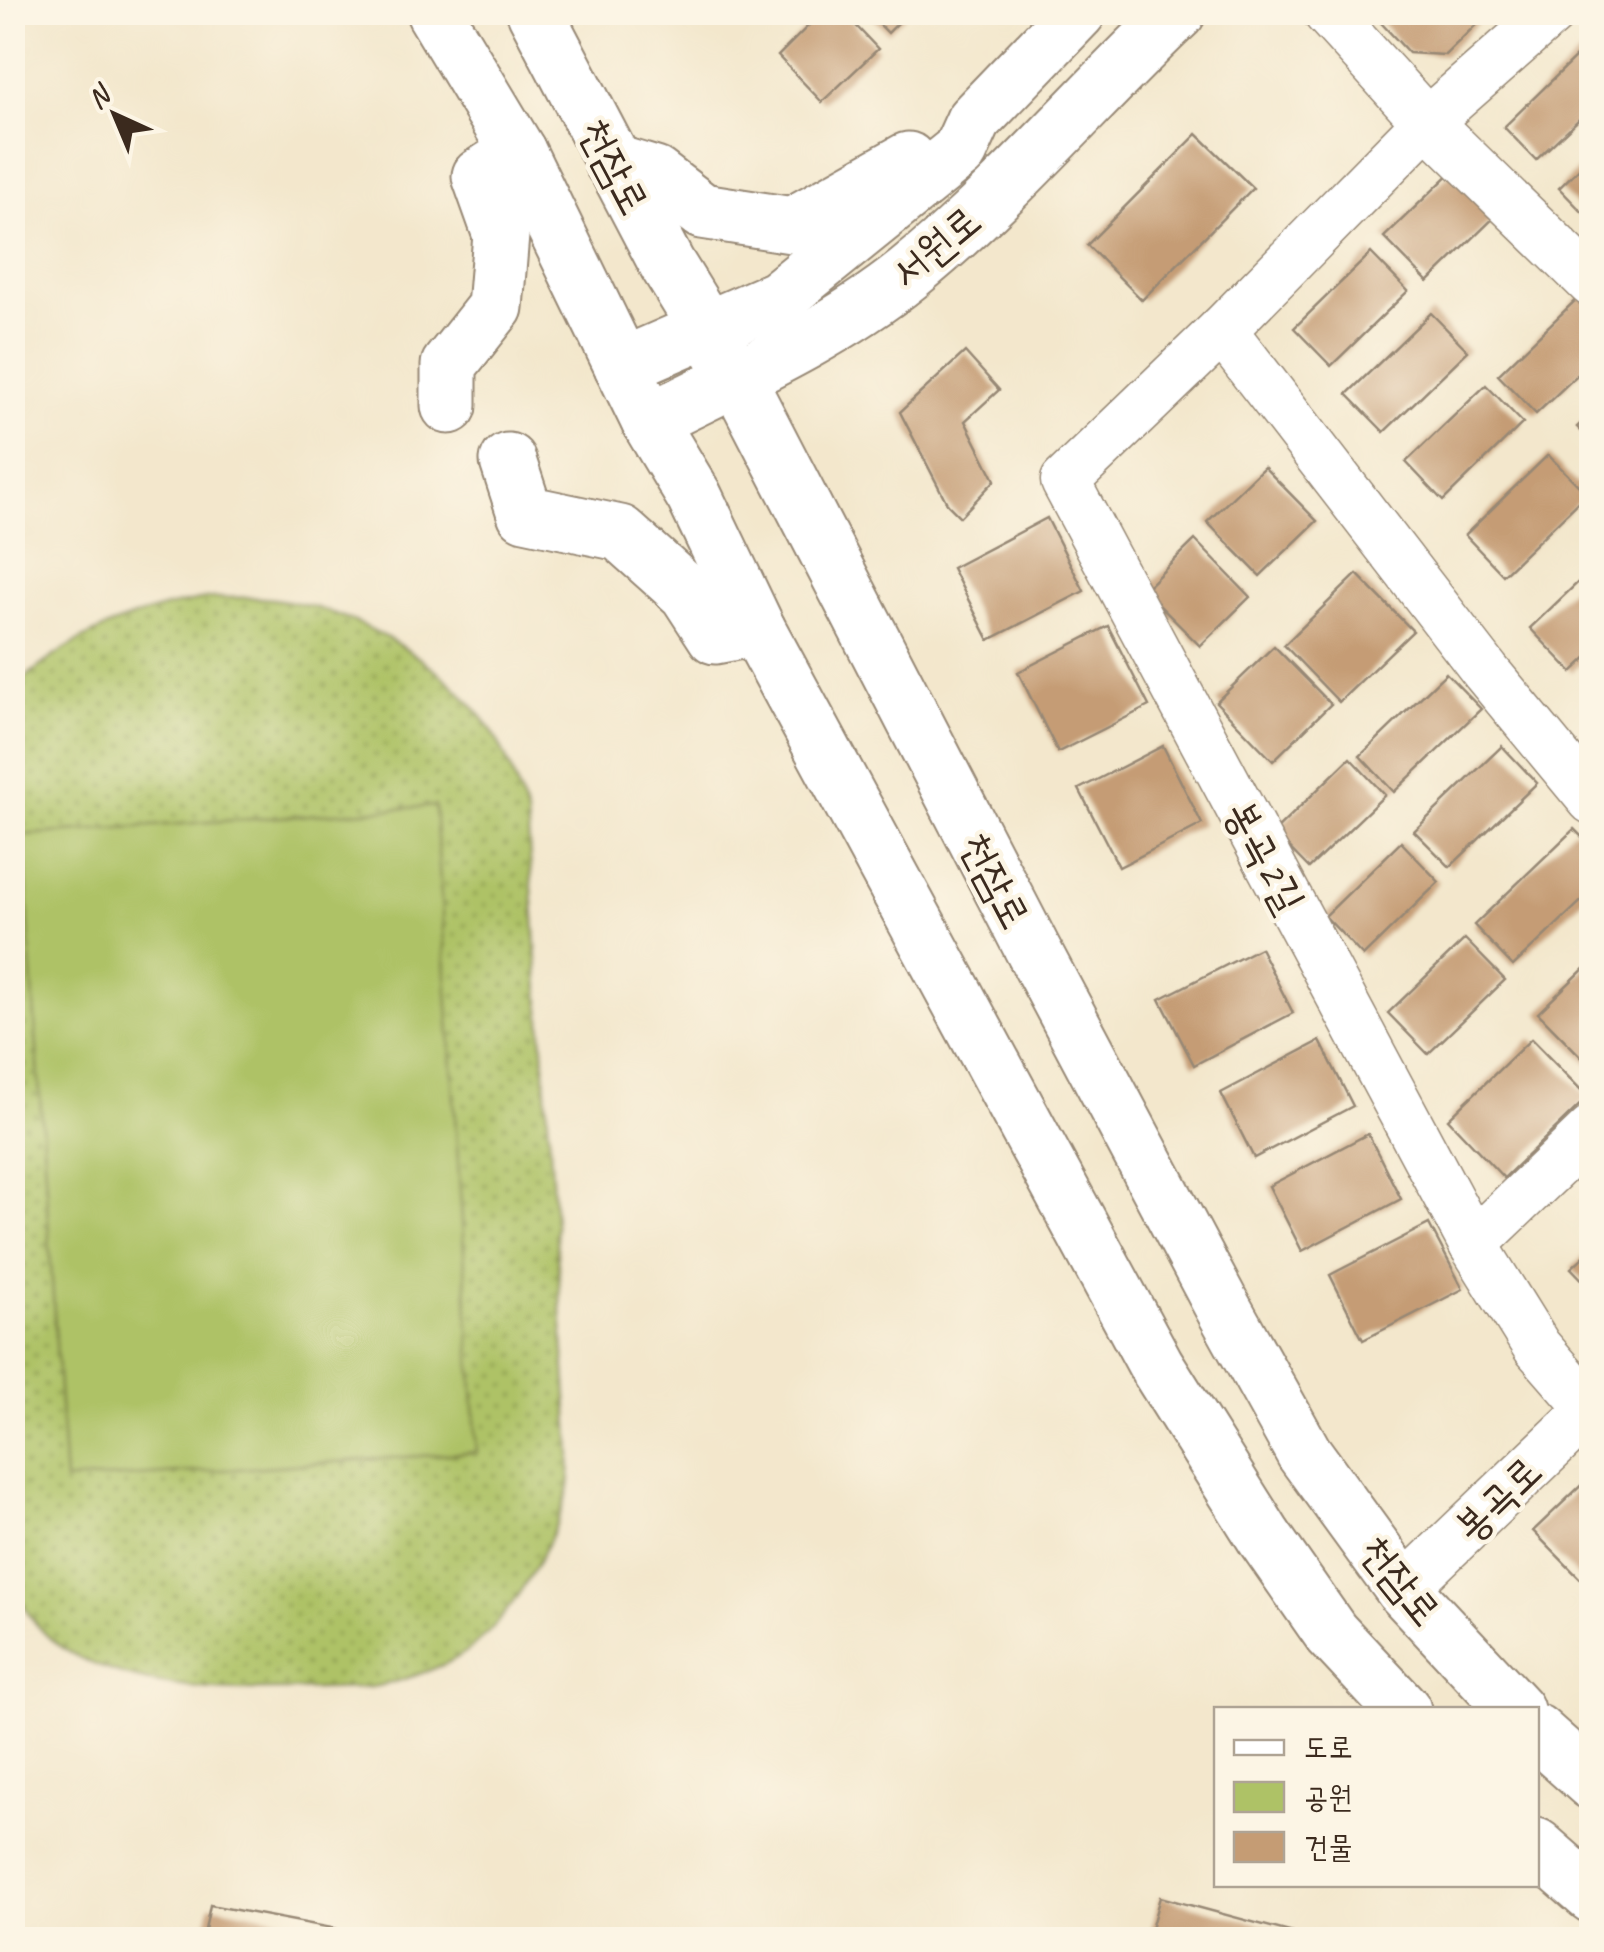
<svg xmlns="http://www.w3.org/2000/svg" width="1604" height="1952" font-family="Caveat,'Poor Story',sans-serif">
	<style>
		.grass { fill: url(#grass-dots); stroke: #747642; stroke-width: 2.5 }
		.park { fill: #aec266; stroke: #747642; stroke-width: 2.5 }
		.building { fill: #c59c74 }
		.lines { fill: none; stroke-linecap: round; stroke-linejoin: round }
		.street-casing { stroke: #978875; stroke-width: 51 }
		.secondary-casing { stroke: #978875; stroke-width: 59 }
		.street { stroke: #fff; stroke-width: 48 }
		.secondary { stroke: #fff; stroke-width: 55 }
		.labels { text-anchor: middle; stroke-width: 9; stroke-linejoin: round; paint-order: stroke }
		.street-label { font-size: 42px; fill: #3b2a1e; stroke: #fcf5e5 }
	</style>
	<defs>
		<pattern id="grass-dots" width="8" height="8" patternUnits="userSpaceOnUse" patternTransform="scale(2.5)"><rect width="8" height="8" fill="#aec266"/><path d="M2 2h.1M6 6h.1" fill="none" stroke="#8f9e53" stroke-width="1.8" stroke-linecap="round"/></pattern>
	</defs>
	<rect width="100%" height="100%" fill="#fcf5e5"/>
	<filter id="ink" filterUnits="userSpaceOnUse"><feTurbulence type="fractalNoise" baseFrequency=".01" numOctaves="2"/><feDisplacementMap in="SourceGraphic" scale="20" xChannelSelector="R" yChannelSelector="G"/><feConvolveMatrix kernelMatrix="1 2 1 2 8 2 1 2 1" color-interpolation-filters="sRGB"/></filter>
	<filter id="wash" filterUnits="userSpaceOnUse"><feTurbulence type="fractalNoise" baseFrequency=".0048" numOctaves="4" result="noise"/><feDisplacementMap in="SourceGraphic" scale="40" xChannelSelector="R" yChannelSelector="G"/><feGaussianBlur stdDeviation="2.25" result="paint"/><feColorMatrix in="noise" values="0 0 0 0 0 0 0 0 0 0 0 0 0 0 0 0 0 1.4 0 .05"/><feComposite in="paint" operator="in"/></filter>
	<g filter="url(#wash)">
		<rect width="100%" height="100%" fill="#f3e7cc"/>
		<path class="grass" d="M213 598C233 598 254 596 274 599 351 609 434 656 482 717 504 744 515 781 527 814L571 1454C570 1466 571 1480 568 1492 550 1549 503 1637 447 1663 427 1672 403 1680 382 1685 363 1690 340 1688 321 1689 238 1692 141 1694 67 1651 42 1636 27 1613 13 1589L12 690C67 637 139 609 213 598Z"/>
		<polygon class="park" points="435,806 477,1452 65,1481 23,835"/>
		<g id="blocks">
			<g class="building">
				<polygon points="822,12 843,12 878,49 822,102 778,56"/>
				<polygon points="867,12 909,12 888,33"/>
				<polygon points="1371,12 1489,12 1445,55 1409,53"/>
				<polygon points="1582,51 1592,60 1592,107 1536,160 1504,127"/>
				<polygon points="1197,134 1253,188 1142,300 1087,245"/>
				<polygon points="1592,156 1592,222 1559,188"/>
				<polygon points="1461,163 1504,208 1428,282 1384,237"/>
				<polygon points="1371,253 1408,291 1331,366 1294,328"/>
				<polygon points="1585,291 1592,298 1592,361 1536,414 1498,375"/>
				<polygon points="1431,313 1468,351 1384,432 1347,394"/>
				<polygon points="965,352 999,390 965,421 995,480 960,517 948,505 900,412"/>
				<polygon points="1486,385 1523,423 1443,501 1406,462"/>
				<polygon points="1592,413 1592,442 1577,427"/>
				<polygon points="1548,455 1587,494 1503,575 1465,535"/>
				<polygon points="1264,467 1317,521 1260,576 1207,522"/>
				<polygon points="1047,518 1084,591 989,640 952,568"/>
				<polygon points="1195,540 1250,597 1200,646 1144,590"/>
				<polygon points="1592,569 1592,653 1572,672 1530,628"/>
				<polygon points="1357,574 1413,631 1339,702 1284,645"/>
				<polygon points="1108,626 1149,706 1058,752 1018,672"/>
				<polygon points="1274,646 1331,704 1273,761 1216,702"/>
				<polygon points="1446,673 1481,709 1394,792 1360,756"/>
				<polygon points="1163,746 1202,824 1119,867 1079,789"/>
				<polygon points="1502,746 1537,783 1450,867 1414,831"/>
				<polygon points="1350,758 1385,795 1309,868 1274,832"/>
				<polygon points="1574,829 1592,847 1592,891 1513,966 1474,925"/>
				<polygon points="1401,842 1439,882 1363,956 1325,916"/>
				<polygon points="1465,939 1505,980 1428,1054 1388,1013"/>
				<polygon points="1260,948 1293,1013 1194,1065 1160,999"/>
				<polygon points="1592,961 1592,1068 1538,1013"/>
				<polygon points="1531,1039 1588,1097 1504,1178 1448,1119"/>
				<polygon points="1320,1041 1353,1106 1254,1158 1221,1093"/>
				<polygon points="1368,1134 1401,1199 1302,1251 1269,1186"/>
				<polygon points="1429,1224 1463,1289 1363,1340 1330,1275"/>
				<polygon points="1592,1249 1592,1290 1571,1268"/>
				<polygon points="1592,1475 1592,1591 1533,1531"/>
				<polygon points="1160,1897 1312,1938 1312,1940 1148,1940"/>
				<polygon points="210,1905 385,1938 385,1940 203,1940"/>
			</g>
		</g>
	</g>
	<g filter="url(#ink)">
		<use href="#blocks" fill-opacity="0" stroke="#978875" stroke-width="2.5"/>
		<g class="lines">
			<g class="street-casing">
				<g id="street">
					<polyline points="1327,12 1427,122 1592,283"/>
					<polyline points="1552,12 1427,122 1222,330 1065,481 1473,1244 1537,1347 1591,1409"/>
					<polyline points="1222,330 1486,672 1592,800"/>
					<polyline points="1473,1244 1592,1130"/>
					<polyline points="1403,1589 1592,1408"/>
				</g>
			</g>
			<g class="secondary-casing">
				<g id="secondary">
					<polyline points="434,12 518,152 649,421 694,496 757,628 1156,1365 1264,1537 1331,1633 1403,1710"/>
					<polyline points="535,12 667,264 737,378 1034,952 1221,1304 1304,1453 1403,1589 1516,1710"/>
					<polyline points="612,162 655,175 702,211 792,225 908,160"/>
					<polyline points="622,366 778,298 960,151 974,120 1078,12"/>
					<polyline points="449,406 449,365 495,307 501,235 480,176 518,152"/>
					<path d="M649 421C737 377 831 336 908 274 1006 195 1087 98 1178 12"/>
					<polyline points="508,461 525,513 620,533 687,593 715,636 757,628"/>
					<polyline points="1536,1732 1592,1782"/>
					<polyline points="1536,1846 1592,1895"/>
				</g>
			</g>
			<use href="#street" class="street"/>
			<use href="#secondary" class="secondary"/>
		</g>
	</g>
	<g class="labels">
		<g class="street-label">
			<text transform="translate(615 166) rotate(62)" y="15">천잠로</text>
			<text transform="translate(935 246) rotate(-40)" y="15">서원로</text>
			<text transform="translate(1266 856) rotate(62)" y="15">봉곡2길</text>
			<text transform="translate(996 880) rotate(62)" y="15">천잠로</text>
			<text transform="translate(1497 1498) rotate(-44)" y="15">봉곡로</text>
			<text transform="translate(1401 1580) rotate(51)" y="15">천잠로</text>
		</g>
	</g>
	<rect width="1604" height="1952" fill="none" stroke="#fcf5e5" stroke-width="50"/>
	<rect x="1214" y="1707" width="325" height="180" fill="#fcf5e5" stroke="#afa495" stroke-width="2.5"/>
	<rect x="1234" y="1740" width="50" height="15" fill="#ffffff" stroke="#afa495" stroke-width="2.5"/>
	<text x="1304" y="1757" font-size="30" fill="#3b2a1e">도로</text>
	<rect x="1234" y="1782" width="50" height="30" fill="#aec266" stroke="#afa495" stroke-width="2.5"/>
	<text x="1304" y="1807" font-size="30" fill="#3b2a1e">공원</text>
	<rect x="1234" y="1832" width="50" height="30" fill="#c59c74" stroke="#afa495" stroke-width="2.5"/>
	<text x="1304" y="1857" font-size="30" fill="#3b2a1e">건물</text>
	<g transform="translate(115 115) rotate(316)" stroke="#fcf5e5" stroke-width="8" paint-order="stroke">
	<path d="M0-8L18 38L0 25L-18 38Z" fill="#3b2a1e"/>
	<text y="-15" font-size="28" font-weight="bold" text-anchor="middle" fill="#3b2a1e">N</text>
	</g>
</svg>
